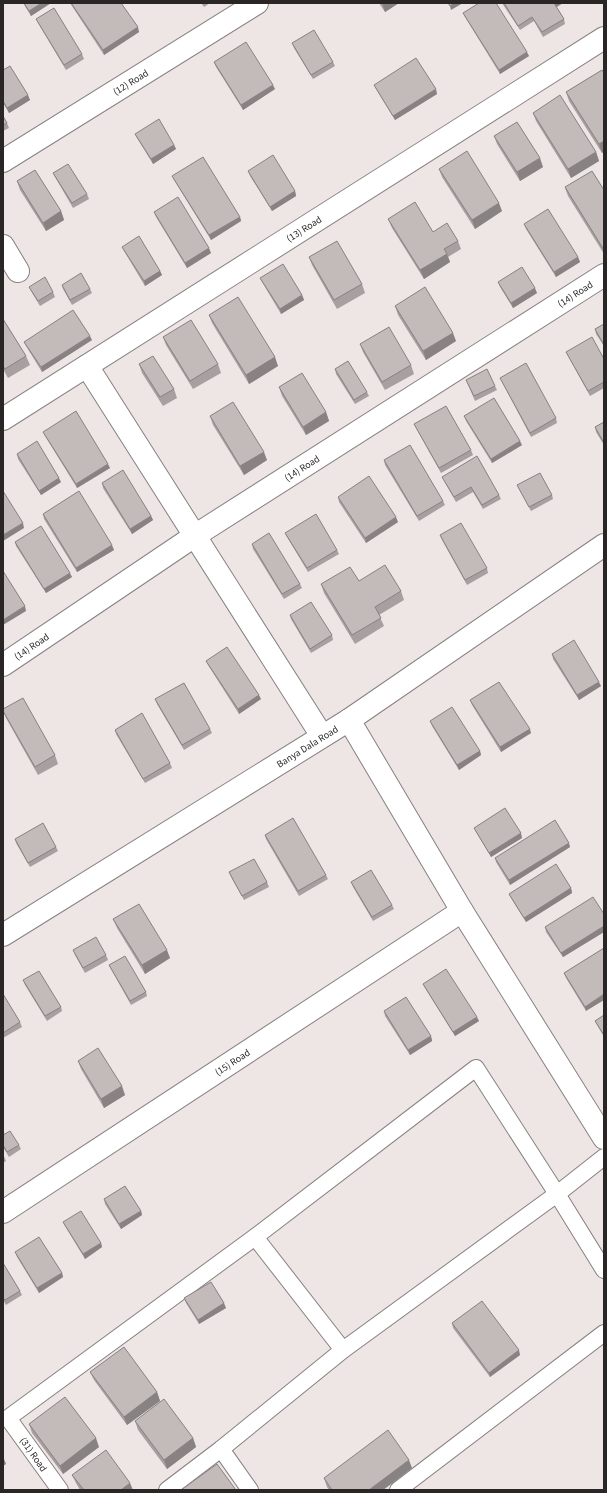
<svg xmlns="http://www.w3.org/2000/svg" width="607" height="1493" font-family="'Source Sans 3',sans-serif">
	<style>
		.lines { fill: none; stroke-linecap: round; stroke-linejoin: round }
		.service-casing { stroke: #888080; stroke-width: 18 }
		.minor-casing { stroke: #888080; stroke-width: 24 }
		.service { stroke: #fff; stroke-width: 16 }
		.minor { stroke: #fff; stroke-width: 22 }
		.wall { fill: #a8a0a0 }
		.shaded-wall { fill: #888282 }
		.building { fill: #c3baba; stroke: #888282 }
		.labels { text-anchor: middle; stroke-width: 3.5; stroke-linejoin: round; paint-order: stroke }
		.street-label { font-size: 10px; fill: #2a2626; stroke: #fff }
	</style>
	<rect width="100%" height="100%" fill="#eee5e5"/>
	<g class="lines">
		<g class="service-casing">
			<g id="service">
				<polyline points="255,1237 343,1350"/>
				<polyline points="221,1449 250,1490"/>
				<polyline points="60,1490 8,1418 255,1237 476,1068 557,1194 604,1270"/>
				<polyline points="167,1490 221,1449 343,1350 557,1194 604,1157"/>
				<polyline points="398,1490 604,1333"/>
			</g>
		</g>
		<g class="minor-casing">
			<g id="minor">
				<path id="s1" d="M3 161 257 3"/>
				<polyline points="3,246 18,271"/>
				<polyline points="87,366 322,736"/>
				<path id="s2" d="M3 419 604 38"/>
				<path id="s3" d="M3 665 196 535 604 275"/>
				<polyline points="349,720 462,911 604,1138"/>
				<path id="s4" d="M3 935 349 720 604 545"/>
				<path id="s5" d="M3 1212 462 911"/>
			</g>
		</g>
		<use href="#service" class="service"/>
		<use href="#minor" class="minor"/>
	</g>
	<g class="wall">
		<polygon points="23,3 51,3 31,16"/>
		<polygon points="70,3 121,3 139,32 104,55"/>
		<polygon points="201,3 210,3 204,7"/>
		<polygon points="379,3 399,3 385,12"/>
		<polygon points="502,3 563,3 556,7 564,19 565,24 543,37 534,21 520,30"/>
		<polygon points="463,13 529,56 500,74 465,17"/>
		<polygon points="36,19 82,54 84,59 66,70 38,23"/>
		<polygon points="292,43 333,62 335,66 313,79 294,48"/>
		<polygon points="214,62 275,89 243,110 216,67"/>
		<polygon points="3,70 30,100 9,113 3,103"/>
		<polygon points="602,70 602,153 569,101 566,92"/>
		<polygon points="374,85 437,94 395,120 376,89"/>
		<polygon points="533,113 596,152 599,161 571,178 536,121"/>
		<polygon points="3,116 7,123 9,128 3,131"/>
		<polygon points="135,134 174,145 176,149 153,164 137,138"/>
		<polygon points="494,136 543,167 520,181 497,144"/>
		<polygon points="439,169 502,211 475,229 442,177"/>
		<polygon points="248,171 295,191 296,196 272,211 250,176"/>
		<polygon points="53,173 87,194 89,199 73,208 55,177"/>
		<polygon points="172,176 240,217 241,221 211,240 174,180"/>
		<polygon points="17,181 61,211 64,220 46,231 20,190"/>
		<polygon points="565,188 604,190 604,254 568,196"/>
		<polygon points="154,212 211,253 187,268 156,217"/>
		<polygon points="388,219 433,232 458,241 461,249 448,257 450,262 424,279 392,228"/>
		<polygon points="524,224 578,257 580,262 556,277 526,229"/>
		<polygon points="122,247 160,271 162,275 145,286 124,251"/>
		<polygon points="309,257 362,284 365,293 337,309 312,265"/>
		<polygon points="260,278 302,295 304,300 281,314 262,282"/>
		<polygon points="498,282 537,293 513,308 500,287"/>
		<polygon points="62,285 90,289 92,293 72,305 63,289"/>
		<polygon points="29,287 53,292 55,297 40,306 31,291"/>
		<polygon points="395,306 456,341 426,360 398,315"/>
		<polygon points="209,315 278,366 249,384 212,323"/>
		<polygon points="3,319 26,356 30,365 8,378 3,369"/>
		<polygon points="604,324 604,346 596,334 595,329"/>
		<polygon points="163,337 218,364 221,373 193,389 166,345"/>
		<polygon points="92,340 42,372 26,346 24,342"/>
		<polygon points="360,344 411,365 414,374 385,390 363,352"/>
		<polygon points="566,352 604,359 604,388 590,396 568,356"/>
		<polygon points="139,364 174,389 177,398 163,406 142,373"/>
		<polygon points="335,369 367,392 369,396 355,404 336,374"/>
		<polygon points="500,378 556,418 557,423 531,437 502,382"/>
		<polygon points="466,380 495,386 497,390 475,401"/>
		<polygon points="279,387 326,412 329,421 306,435 282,396"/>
		<polygon points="210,416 267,460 244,475 213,425"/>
		<polygon points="464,416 522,445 492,463 466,421"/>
		<polygon points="604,422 604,445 596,432 595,427"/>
		<polygon points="414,424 471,450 473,455 441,473 416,428"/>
		<polygon points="43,432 110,468 77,488 45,436"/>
		<polygon points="17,454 61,482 41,495 18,459"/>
		<polygon points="384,460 443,501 445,505 419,521 385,465"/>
		<polygon points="442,477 499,495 501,499 483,509 473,492 456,502 444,481"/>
		<polygon points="102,483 151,516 153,520 132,534 103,488"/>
		<polygon points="517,485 552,495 553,499 531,511 519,489"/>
		<polygon points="338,497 398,522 366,543 339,502"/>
		<polygon points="43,514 114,550 77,572 44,519"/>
		<polygon points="285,533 337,550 339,554 308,572 287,537"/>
		<polygon points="440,535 487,568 488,573 467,585 442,540"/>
		<polygon points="15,542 72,577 46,593 16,546"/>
		<polygon points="252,544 300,584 302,588 284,599 253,549"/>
		<polygon points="359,581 401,591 404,600 379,615 384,626 355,644 324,593 321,584"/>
		<polygon points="290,615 332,635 333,640 311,653 291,619"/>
		<polygon points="552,654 601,686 579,700 553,659"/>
		<polygon points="206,661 261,699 239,714 208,665"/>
		<polygon points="155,699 210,729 212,733 184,750 157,704"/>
		<polygon points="470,700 531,733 501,752 472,705"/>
		<polygon points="3,711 55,755 58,764 38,775 6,718"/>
		<polygon points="430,721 480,751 481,755 459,770 432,726"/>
		<polygon points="115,730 170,763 172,768 145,783 116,734"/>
		<polygon points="474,828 522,838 491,857 476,832"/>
		<polygon points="265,835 326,875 328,879 299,896 266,839"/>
		<polygon points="15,839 56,847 58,851 30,867 16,843"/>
		<polygon points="570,847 510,885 496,862 495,858"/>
		<polygon points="229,872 267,882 269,887 244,900 231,877"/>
		<polygon points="351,882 392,905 394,909 373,921 353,887"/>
		<polygon points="571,888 572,893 526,922 511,898 509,894"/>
		<polygon points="604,914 604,932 563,957 546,932 545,927"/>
		<polygon points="113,919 170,958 145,974 117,928"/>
		<polygon points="604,948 586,1011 566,978 564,973"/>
		<polygon points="73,950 106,955 108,960 85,973 75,955"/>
		<polygon points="109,965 146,992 147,996 131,1005 111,969"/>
		<polygon points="23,980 61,1007 62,1011 47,1021 25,985"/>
		<polygon points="423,984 479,1021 455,1036 425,988"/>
		<polygon points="3,994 20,1022 22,1027 3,1038"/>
		<polygon points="384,1011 431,1036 432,1041 410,1055 385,1016"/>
		<polygon points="604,1015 604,1037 597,1025 595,1021"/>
		<polygon points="78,1061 125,1095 104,1108 81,1069"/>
		<polygon points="3,1135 19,1145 21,1149 9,1157 3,1147"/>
		<polygon points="3,1154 6,1161 3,1163"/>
		<polygon points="104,1199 141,1211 142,1215 121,1229 105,1204"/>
		<polygon points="63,1222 101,1243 102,1247 85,1259 65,1226"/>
		<polygon points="15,1252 62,1273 63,1277 39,1293 17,1257"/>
		<polygon points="3,1263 20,1291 22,1295 6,1305 3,1300"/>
		<polygon points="184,1298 226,1308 199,1324 186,1303"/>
		<polygon points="452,1323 520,1355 490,1377 453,1328"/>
		<polygon points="90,1372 157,1392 160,1401 127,1425 94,1380"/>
		<polygon points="135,1421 193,1438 196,1447 167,1469 138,1430"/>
		<polygon points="29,1424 99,1447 63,1474 32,1433"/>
		<polygon points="412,1468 383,1490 329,1490 327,1487 324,1478"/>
		<polygon points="72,1475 133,1490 80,1490 76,1483"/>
	</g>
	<g class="shaded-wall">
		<polygon points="42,3 51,3 31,16 29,11"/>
		<polygon points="382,3 399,3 385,12"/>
		<polygon points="454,3 463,3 451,10 450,6"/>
		<polygon points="554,3 563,3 555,8"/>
		<polygon points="138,27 139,32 104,55 103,50"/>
		<polygon points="527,52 529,56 500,74 499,70"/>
		<polygon points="273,85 275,89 243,110 241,105"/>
		<polygon points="436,89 437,94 395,120 393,116"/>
		<polygon points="28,95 30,100 9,113 7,108"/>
		<polygon points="604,141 604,152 602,153 599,144"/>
		<polygon points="174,145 176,149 153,164 151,159"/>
		<polygon points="596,152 599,161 571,178 568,169"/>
		<polygon points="540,158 543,167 520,181 517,172"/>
		<polygon points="295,191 296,196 272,211 270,207"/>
		<polygon points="499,203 502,211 475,229 472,220"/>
		<polygon points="61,211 64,220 46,231 43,223"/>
		<polygon points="240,217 241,221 211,240 209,235"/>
		<polygon points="209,248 211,253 187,268 185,263"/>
		<polygon points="447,254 450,262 424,279 420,270"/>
		<polygon points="578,257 580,262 556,277 554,272"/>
		<polygon points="160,271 162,275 145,286 144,281"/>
		<polygon points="535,288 537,293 513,308 511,303"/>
		<polygon points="302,295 304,300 281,314 280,309"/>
		<polygon points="453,333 456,341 426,360 423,351"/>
		<polygon points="90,336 92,340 42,372 41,367"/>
		<polygon points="275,357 278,366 249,384 246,375"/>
		<polygon points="326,412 329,421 306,435 303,427"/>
		<polygon points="520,441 522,445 492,463 491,459"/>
		<polygon points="264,452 267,460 244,475 240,466"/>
		<polygon points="108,464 110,468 77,488 76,484"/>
		<polygon points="59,478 61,482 41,495 39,491"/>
		<polygon points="151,516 153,520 132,534 130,529"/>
		<polygon points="396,517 398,522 366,543 365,538"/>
		<polygon points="23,523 24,528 3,541 3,535"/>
		<polygon points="112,545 114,550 77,572 76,568"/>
		<polygon points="70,573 72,577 46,593 44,589"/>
		<polygon points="25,606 26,611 3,625 3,620"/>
		<polygon points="599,682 601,686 579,700 577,695"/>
		<polygon points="259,695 261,699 239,714 238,709"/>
		<polygon points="530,729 531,733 501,752 500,747"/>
		<polygon points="480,751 481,755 459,770 457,765"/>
		<polygon points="521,833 522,838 491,857 489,853"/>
		<polygon points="569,843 570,847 510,885 509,880"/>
		<polygon points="571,888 572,893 526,922 524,918"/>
		<polygon points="604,926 604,932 563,957 561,953"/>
		<polygon points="167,950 170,958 145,974 142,965"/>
		<polygon points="604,994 604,1000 586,1011 585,1007"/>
		<polygon points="477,1017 479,1021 455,1036 453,1032"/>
		<polygon points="431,1036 432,1041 410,1055 408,1050"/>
		<polygon points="122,1086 125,1095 104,1108 101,1099"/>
		<polygon points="141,1211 142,1215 121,1229 119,1224"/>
		<polygon points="101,1243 102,1247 85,1259 83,1254"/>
		<polygon points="62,1273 63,1277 39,1293 37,1288"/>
		<polygon points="224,1303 226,1308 199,1324 198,1320"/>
		<polygon points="519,1350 520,1355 490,1377 489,1373"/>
		<polygon points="157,1392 160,1401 127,1425 124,1417"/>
		<polygon points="96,1438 99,1447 63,1474 60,1466"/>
		<polygon points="193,1438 196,1447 167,1469 164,1460"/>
		<polygon points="4,1459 6,1464 3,1466 3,1460"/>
		<polygon points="409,1460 412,1468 383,1490 369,1490"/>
		<polygon points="130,1483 133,1490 121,1490"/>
	</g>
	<g class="building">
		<polygon points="24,3 42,3 29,11"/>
		<polygon points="71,3 121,3 138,27 103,50"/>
		<polygon points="448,3 454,3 450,6"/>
		<polygon points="479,3 496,3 527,52 499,70 463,13"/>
		<polygon points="504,3 555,3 554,3 564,19 542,32 532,17 518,26"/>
		<polygon points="54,8 82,54 64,65 36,19"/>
		<polygon points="314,30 333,62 311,75 292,43"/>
		<polygon points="246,42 273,85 241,105 214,62"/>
		<polygon points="416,58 436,89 393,116 374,85"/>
		<polygon points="10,66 28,95 7,108 3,101 3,70"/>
		<polygon points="602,70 604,73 604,141 599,144 566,92"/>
		<polygon points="560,95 596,152 568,169 533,113"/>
		<polygon points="3,116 7,123 3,125"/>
		<polygon points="159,119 174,145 151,159 135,134"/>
		<polygon points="517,122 540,158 517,172 494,136"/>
		<polygon points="467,151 499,203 472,220 439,169"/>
		<polygon points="273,155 295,191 270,207 248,171"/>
		<polygon points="203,157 240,217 209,235 172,176"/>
		<polygon points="68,164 87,194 72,203 53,173"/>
		<polygon points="35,170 61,211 43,223 17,181"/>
		<polygon points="592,171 604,190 604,250 565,187"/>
		<polygon points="178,197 209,248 185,263 154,212"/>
		<polygon points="415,202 433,232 447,223 458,241 444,249 447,254 420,270 388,219"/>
		<polygon points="548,209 578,257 554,272 524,224"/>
		<polygon points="139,236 160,271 144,281 122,247"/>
		<polygon points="337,241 362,284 334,300 309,257"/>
		<polygon points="283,264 302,295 280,309 260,278"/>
		<polygon points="522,267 535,288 511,303 498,282"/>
		<polygon points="81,273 90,289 70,300 62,285"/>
		<polygon points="45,277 53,292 38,301 29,287"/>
		<polygon points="425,287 453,333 423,351 395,306"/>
		<polygon points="238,297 275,357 246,375 209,315"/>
		<polygon points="73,310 90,336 41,367 24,342"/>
		<polygon points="3,319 26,356 5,369 3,366"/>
		<polygon points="191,320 218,364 190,381 163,337"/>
		<polygon points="604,324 604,345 595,329"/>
		<polygon points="389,327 411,365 382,382 360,344"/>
		<polygon points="592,337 604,359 604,382 588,391 566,352"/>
		<polygon points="153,356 174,389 160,397 139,364"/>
		<polygon points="348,361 367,392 354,400 335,369"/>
		<polygon points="526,363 556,418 530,433 500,378"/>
		<polygon points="487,369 495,386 474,396 466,380"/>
		<polygon points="302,373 326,412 303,427 279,387"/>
		<polygon points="494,398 520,441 491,459 464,416"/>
		<polygon points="233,402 264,452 240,466 210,416"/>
		<polygon points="446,406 471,450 439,468 414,424"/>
		<polygon points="76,411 108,464 76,484 43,432"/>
		<polygon points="604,422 604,443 595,427"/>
		<polygon points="37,441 59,478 39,491 17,454"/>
		<polygon points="410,445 443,501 417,516 384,460"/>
		<polygon points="477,456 499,495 482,505 471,487 454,497 442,477"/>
		<polygon points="123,470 151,516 130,529 102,483"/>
		<polygon points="540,473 552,495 529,507 517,485"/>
		<polygon points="369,476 396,517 365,538 338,497"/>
		<polygon points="3,491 23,523 3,535"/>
		<polygon points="79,491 112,545 76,568 43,514"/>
		<polygon points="316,514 337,550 307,568 285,533"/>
		<polygon points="461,523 487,568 465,580 440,535"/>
		<polygon points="41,526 70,573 44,589 15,542"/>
		<polygon points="269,533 300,584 282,594 252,544"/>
		<polygon points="385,565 401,591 375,607 381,618 352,635 321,584 350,567 359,581"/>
		<polygon points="3,571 25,606 3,620"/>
		<polygon points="311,602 332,635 310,649 290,615"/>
		<polygon points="574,640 599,682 577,695 552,654"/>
		<polygon points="227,647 259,695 238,709 206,661"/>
		<polygon points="499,682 530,729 500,747 470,700"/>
		<polygon points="184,683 210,729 182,745 155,699"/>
		<polygon points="23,698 55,755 35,767 3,711 3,709"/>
		<polygon points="452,707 480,751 457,765 430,721"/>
		<polygon points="142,713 170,763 143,779 115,730"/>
		<polygon points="505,808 521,833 489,853 474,828"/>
		<polygon points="293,818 326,875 298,891 265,835"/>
		<polygon points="555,820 569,843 509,880 495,858"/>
		<polygon points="43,823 56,847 28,863 15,839"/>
		<polygon points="254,859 267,882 242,896 229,872"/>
		<polygon points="556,864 571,888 524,918 509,894"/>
		<polygon points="371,870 392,905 372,917 351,882"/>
		<polygon points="593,897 604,914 604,926 561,953 545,927"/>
		<polygon points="139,904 167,950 142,965 113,919"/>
		<polygon points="96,937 106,955 83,968 73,950"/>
		<polygon points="604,948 604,994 585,1007 564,973"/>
		<polygon points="125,956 146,992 130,1001 109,965"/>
		<polygon points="446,969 477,1017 453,1032 423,984"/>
		<polygon points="39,971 61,1007 45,1016 23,980"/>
		<polygon points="3,994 20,1022 3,1033"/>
		<polygon points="406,997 431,1036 408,1050 384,1011"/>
		<polygon points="604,1015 604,1035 595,1021"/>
		<polygon points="98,1048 122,1086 101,1099 78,1061"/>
		<polygon points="10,1131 19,1145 7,1152 3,1145 3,1135"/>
		<polygon points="125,1186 141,1211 119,1224 104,1199"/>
		<polygon points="81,1211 101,1243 83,1254 63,1222"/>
		<polygon points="39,1237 62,1273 37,1288 15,1252"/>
		<polygon points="3,1263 20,1291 5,1300 3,1298"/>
		<polygon points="211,1282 224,1303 198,1320 184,1298"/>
		<polygon points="482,1301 519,1350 489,1373 452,1323"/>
		<polygon points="124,1347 157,1392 124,1417 90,1372"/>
		<polygon points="65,1397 96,1438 60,1466 29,1424"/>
		<polygon points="164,1399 193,1438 164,1460 135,1421"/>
		<polygon points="388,1430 409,1460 369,1490 332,1490 324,1478"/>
		<polygon points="106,1450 130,1483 121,1490 84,1490 72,1475"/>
		<polygon points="217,1464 236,1490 181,1490"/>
	</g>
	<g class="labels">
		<g class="street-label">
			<text dy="4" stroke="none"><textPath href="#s1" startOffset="150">(12) Road</textPath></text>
			<text dy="4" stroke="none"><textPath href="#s2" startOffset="356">(13) Road</textPath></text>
			<text dy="4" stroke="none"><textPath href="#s3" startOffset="682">(14) Road</textPath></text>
			<text dy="4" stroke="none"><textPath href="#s3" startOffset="358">(14) Road</textPath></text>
			<text dy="4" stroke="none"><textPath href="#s3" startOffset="34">(14) Road</textPath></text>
			<text dy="4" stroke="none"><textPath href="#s4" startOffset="358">Banya Dala Road</textPath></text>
			<text dy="4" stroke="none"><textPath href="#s5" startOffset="274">(15) Road</textPath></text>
			<text transform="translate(34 1454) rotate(55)" y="4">(31) Road</text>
		</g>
	</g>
	<rect width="607" height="1493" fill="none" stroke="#2a2626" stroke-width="8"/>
</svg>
